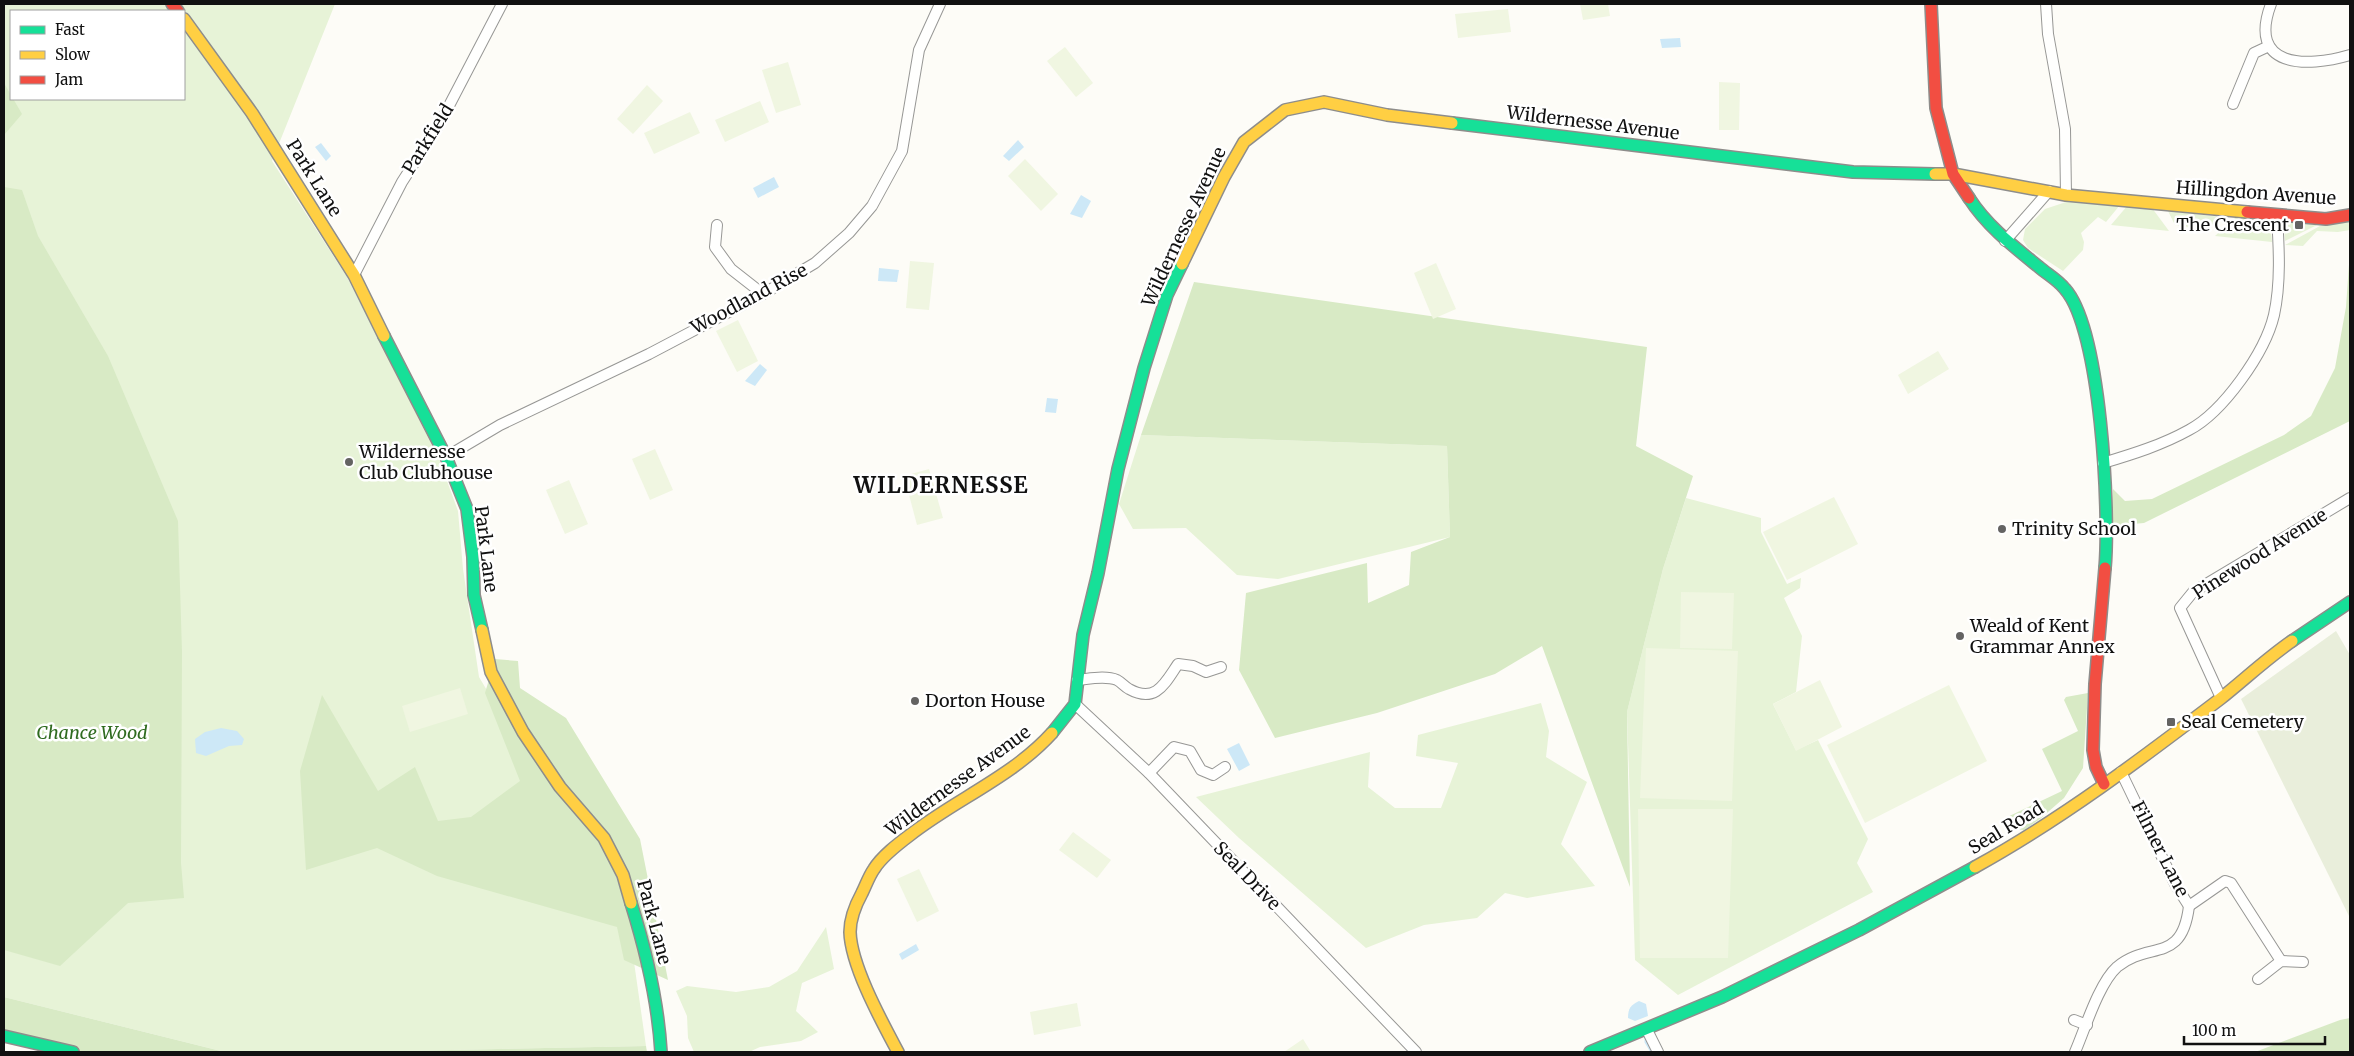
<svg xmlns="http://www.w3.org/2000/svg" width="2354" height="1056" font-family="Merriweather,serif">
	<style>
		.green { fill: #e7f3d7; fill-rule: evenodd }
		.forest { fill: #d8eac5 }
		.cemetery { fill: #e9eedb }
		.pitch { fill: #f0f6e1 }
		.water { fill: #cde8f7 }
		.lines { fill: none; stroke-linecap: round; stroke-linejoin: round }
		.stream { stroke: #cde8f7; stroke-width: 3 }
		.street-casing { stroke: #979795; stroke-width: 12 }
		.fast-casing { stroke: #8e8d8b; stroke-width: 14 }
		.slow-casing { stroke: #8e8d8b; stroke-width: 14 }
		.jam-casing { stroke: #8e8d8b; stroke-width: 14 }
		.street { stroke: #fffffe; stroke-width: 10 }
		.fast { stroke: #16e098; stroke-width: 11 }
		.slow { stroke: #ffcf43; stroke-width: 11 }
		.jam { stroke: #f24e42; stroke-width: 11 }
		.poi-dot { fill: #646362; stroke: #fff; stroke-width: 2 }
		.labels { text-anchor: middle; stroke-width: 5; stroke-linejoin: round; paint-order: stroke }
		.street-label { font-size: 18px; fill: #111; stroke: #fff }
		.poi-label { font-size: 18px; fill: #111; stroke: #fff; text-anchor: start }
		.park-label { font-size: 18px; font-style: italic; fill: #2f6b1f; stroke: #fff }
		.district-label { font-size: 22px; font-weight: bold; letter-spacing: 1px; fill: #111; stroke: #fff }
	</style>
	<rect width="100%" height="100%" fill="#fdfcf7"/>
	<g class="green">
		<path d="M4 4H335L272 161 347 277 439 459 458 511 463 569 479 677 629 927 646 1046 355 1052H225L4 997ZM11 11H184V99H11Z"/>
		<polygon points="2072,200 2120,205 2106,222 2098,217 2081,233 2084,242 2083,250 2063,271 2028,248 2023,240 2025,229 2045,209"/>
		<polygon points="2128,205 2152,208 2169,231 2111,225"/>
		<path d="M2168 211 2221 217C2207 233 2194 227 2175 225Z"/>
		<polygon points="2237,216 2270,220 2272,242 2215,236"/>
		<polygon points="2350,219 2350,230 2338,232 2317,231 2303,246 2285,245 2320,226"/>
		<polygon points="2286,222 2317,225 2285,241 2284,224"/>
		<polygon points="1141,435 1447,446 1450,537 1278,579 1237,575 1186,528 1133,529 1119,504"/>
		<polygon points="1686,498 1761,518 1761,532 1787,584 1801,578 1800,588 1784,598 1802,636 1796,692 1773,704 1796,750 1818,740 1868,839 1857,863 1873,892 1678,995 1635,960 1627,712 1663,569"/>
		<polygon points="1541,703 1549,731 1546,757 1587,782 1561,844 1595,886 1527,898 1505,893 1477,918 1424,925 1366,948 1239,838 1196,797 1370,752 1368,787 1395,808 1441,808 1458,763 1416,756 1418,735"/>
		<polygon points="826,927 834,969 802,983 796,1011 818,1032 801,1041 760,1047 749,1052 694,1052 688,1038 687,1016 676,991 687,986 736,992 769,987 797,971"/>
	</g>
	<g class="forest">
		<polygon points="4,83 22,114 4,135"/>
		<polygon points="4,187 22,190 38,236 108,356 178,521 182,652 181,863 184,898 128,903 60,966 4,950"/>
		<polygon points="2350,250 2350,421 2144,523 2110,526 2113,489 2125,501 2152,499 2284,435 2311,416 2335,368 2346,307"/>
		<polygon points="1194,282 1647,347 1636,446 1693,476 1663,569 1627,712 1630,887 1542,646 1495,674 1377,713 1275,738 1239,670 1246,593 1367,563 1368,603 1409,585 1411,552 1450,537 1447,446 1141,435"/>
		<polygon points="495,659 518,661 520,688 566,718 640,839 668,980 624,960 617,927 437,876 377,848 306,870 300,771 322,695 378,791 415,767 438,821 471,817 520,781 485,693"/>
		<polygon points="2088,693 2083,768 2064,798 2040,819 2024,830 2011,829 2001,820 2062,791 2042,749 2078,731 2064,700 2066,697"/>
		<polygon points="4,997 225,1052 82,1052 4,1038"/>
		<polygon points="2350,1018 2350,1052 2255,1052 2340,1020"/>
		<polygon points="646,1046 647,1052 355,1052"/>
	</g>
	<polygon class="cemetery" points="2336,631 2350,655 2350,918 2241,699"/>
	<g class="pitch">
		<polygon points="1580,4 1608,4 1610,16 1583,20"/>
		<polygon points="1508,9 1511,32 1458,38 1455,14"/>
		<polygon points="1065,47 1093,83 1076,97 1047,61"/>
		<polygon points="788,62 801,105 776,113 762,70"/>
		<polygon points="1719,82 1740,83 1739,130 1719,130"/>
		<polygon points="647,85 663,101 633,134 617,119"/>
		<polygon points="760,101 769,122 725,142 715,120"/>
		<polygon points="690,112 700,133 654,154 644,133"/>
		<polygon points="1025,159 1058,194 1041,211 1008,176"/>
		<polygon points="910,261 934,263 929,310 906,308"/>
		<polygon points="1436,263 1456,309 1433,319 1414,273"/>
		<polygon points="738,320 758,361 737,372 716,331"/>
		<polygon points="1938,351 1949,369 1908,394 1898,375"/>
		<polygon points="655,449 673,490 650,500 632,459"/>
		<polygon points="929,469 943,518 917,525 904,476"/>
		<polygon points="569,480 588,524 565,534 546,490"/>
		<polygon points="1834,497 1858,544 1787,580 1763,532"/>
		<polygon points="1681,592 1734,593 1732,649 1680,648"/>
		<polygon points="1646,648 1738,651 1732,801 1640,798"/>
		<polygon points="1820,680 1842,727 1796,751 1773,704"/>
		<polygon points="1949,685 1987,761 1865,823 1827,745"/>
		<polygon points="460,688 468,714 410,732 402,706"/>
		<polygon points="1638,809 1733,809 1728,958 1640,958"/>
		<polygon points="1073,832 1111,860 1097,878 1059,850"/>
		<polygon points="919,869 939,911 917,922 897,879"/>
		<polygon points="1077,1003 1081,1026 1034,1035 1030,1012"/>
		<polygon points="1303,1039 1311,1052 1284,1052"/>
	</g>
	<g class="water">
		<polygon points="1680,38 1681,47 1662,48 1660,39"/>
		<polygon points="1018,140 1024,147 1009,161 1003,156"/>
		<polygon points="321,143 331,156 326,161 315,147"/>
		<polygon points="774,177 779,187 758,198 753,188"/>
		<polygon points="1081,195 1091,201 1082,218 1070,214"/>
		<polygon points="879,268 899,270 897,282 878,281"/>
		<polygon points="760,364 767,370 755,386 745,381"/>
		<polygon points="1047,398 1058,399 1056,413 1045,412"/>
		<polygon points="221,728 237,731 244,739 242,745 229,746 206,756 196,753 195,739 205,732"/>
		<polygon points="1239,743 1250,765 1239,771 1227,749"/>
		<polygon points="916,944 919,950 902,960 899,954"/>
		<path d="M1639 1001 1646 1004 1648 1016 1635 1021 1628 1018C1628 1008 1631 1005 1639 1001Z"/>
	</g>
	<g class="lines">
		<polyline class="stream" points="1646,1035 1646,1042 1652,1052"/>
		<g class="street-casing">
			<g id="street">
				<polyline points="2046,4 2048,34 2065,129 2066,195"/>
				<path d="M2271 4C2247 68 2306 68 2350 55"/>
				<polyline points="2233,104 2254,53 2269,46"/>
				<polyline points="717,225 715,247 731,269 763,294"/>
				<polyline points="2005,241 2049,191"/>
				<polyline points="354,275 402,182 440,123 502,4"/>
				<polyline points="446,457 500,425 649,354 763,294 815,263 849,233 872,206 902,151 919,50 940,4"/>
				<path d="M2103 463C2133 454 2162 445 2189 430 2223 412 2265 353 2274 315 2281 283 2279 248 2277 216"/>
				<path d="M1077 680C1089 679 1105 675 1117 680 1121 682 1125 687 1129 689 1156 704 1165 683 1178 664L1193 666 1206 672 1221 667"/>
				<polyline points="2221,698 2180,608 2193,592 2350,498"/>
				<polyline points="1075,704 1149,773 1416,1052"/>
				<polyline points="2121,772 2175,884 2189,906 2225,881 2231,883 2281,961"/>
				<polyline points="1149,773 1174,747 1190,751 1201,770 1213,775 1225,767"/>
				<polyline points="2258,979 2281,961 2303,962"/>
				<polyline points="2074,1020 2087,1025"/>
				<polyline points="1647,1030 1658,1052"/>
				<path d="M2075 1052C2085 1029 2099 983 2117 967 2149 940 2182 965 2189 906"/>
			</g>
		</g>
		<g class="fast-casing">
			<g id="fast">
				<polyline points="1452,123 1853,172 1935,174"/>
				<path d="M1969 198C1987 226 2013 246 2039 267 2047 274 2058 280 2065 289 2101 329 2110 512 2105 568"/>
				<polyline points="384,336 446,457 467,509 473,557 474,595 482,630"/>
				<polyline points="2292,641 2350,602"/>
				<polyline points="1052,733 1075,704 1083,635 1098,573 1118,469 1144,368 1167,295 1182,264"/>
				<path d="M631 903C646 951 658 1001 661 1052"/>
				<polyline points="4,1036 73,1052"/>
				<polyline points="1590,1052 1722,997 1859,930 1975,867"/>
			</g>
		</g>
		<g class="slow-casing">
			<g id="slow">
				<polyline points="184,19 252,113 354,275 384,336"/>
				<polyline points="1935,174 1953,174 2066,195 2247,212"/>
				<polyline points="1182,264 1224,177 1244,142 1285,110 1324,102 1387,115 1452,123"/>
				<polyline points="482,630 491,672 523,732 560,787 604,838 623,875 631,903"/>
				<path d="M1975 867C2062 819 2141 759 2220 699 2244 680 2266 659 2292 641"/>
				<path d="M898 1052C882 1022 851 966 850 932 850 919 856 904 862 893 866 885 869 876 874 869 882 856 898 844 910 835 956 799 1012 777 1052 733"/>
			</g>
		</g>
		<g class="jam-casing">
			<g id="jam">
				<polyline points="172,4 178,11"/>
				<polyline points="1931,4 1936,108 1953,174 1969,198"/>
				<polyline points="2247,212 2326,219 2350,215"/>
				<polyline points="2104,784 2096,767 2093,750 2095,684 2105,568"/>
			</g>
		</g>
		<use href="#street" class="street"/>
		<use href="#fast" class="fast"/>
		<use href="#slow" class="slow"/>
		<use href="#jam" class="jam"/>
	</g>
	<g class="poi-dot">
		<rect x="2294" y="220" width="10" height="10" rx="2.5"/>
		<circle cx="349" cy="462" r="5"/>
		<circle cx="2002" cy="529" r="5"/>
		<circle cx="1960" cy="636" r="5"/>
		<circle cx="915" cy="701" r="5"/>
		<rect x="2166" y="717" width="10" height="10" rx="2.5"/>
	</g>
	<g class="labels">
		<g class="street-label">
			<text transform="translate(1593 123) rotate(7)" y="6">Wildernesse Avenue</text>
			<text transform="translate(428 139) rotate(-58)" y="6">Parkfield</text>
			<text transform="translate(314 178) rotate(58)" y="6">Park Lane</text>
			<text transform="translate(2256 193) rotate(4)" y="6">Hillingdon Avenue</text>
			<text transform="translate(1184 227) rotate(-65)" y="6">Wildernesse Avenue</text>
			<text transform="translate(749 299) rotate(-28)" y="6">Woodland Rise</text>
			<text transform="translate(486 549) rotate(83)" y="6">Park Lane</text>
			<text transform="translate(2260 554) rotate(-32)" y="6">Pinewood Avenue</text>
			<text transform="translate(958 781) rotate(-36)" y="6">Wildernesse Avenue</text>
			<text transform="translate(2006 828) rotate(-31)" y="6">Seal Road</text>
			<text transform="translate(2160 849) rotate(63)" y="6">Filmer Lane</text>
			<text transform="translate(1247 876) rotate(46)" y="6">Seal Drive</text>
			<text transform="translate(654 922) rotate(75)" y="6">Park Lane</text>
		</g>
		<g class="poi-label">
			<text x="2289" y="231" text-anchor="end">The Crescent</text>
			<text x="359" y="458">Wildernesse<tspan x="359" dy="21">Club Clubhouse</tspan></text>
			<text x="2012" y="535">Trinity School</text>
			<text x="1970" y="632">Weald of Kent<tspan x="1970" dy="21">Grammar Annex</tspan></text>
			<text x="925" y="707">Dorton House</text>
			<text x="2181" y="728">Seal Cemetery</text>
		</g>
		<g class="park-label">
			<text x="92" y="739">Chance Wood</text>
		</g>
		<g class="district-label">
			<text x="941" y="493">WILDERNESSE</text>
		</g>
	</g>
	<rect width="2354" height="1056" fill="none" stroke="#111111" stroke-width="10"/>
	<rect x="10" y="10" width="175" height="90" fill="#ffffff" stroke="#a0a0a0"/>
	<rect x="20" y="26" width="25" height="8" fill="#16e098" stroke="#a0a0a0"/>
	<text x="55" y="35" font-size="15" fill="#111111">Fast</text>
	<rect x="20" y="51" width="25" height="8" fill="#ffcf43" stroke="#a0a0a0"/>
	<text x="55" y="60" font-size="15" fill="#111111">Slow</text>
	<rect x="20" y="76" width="25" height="8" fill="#f24e42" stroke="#a0a0a0"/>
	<text x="55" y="85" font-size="15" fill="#111111">Jam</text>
	<path d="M2184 1036v8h141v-8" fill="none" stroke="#111111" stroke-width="2.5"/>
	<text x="2192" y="1036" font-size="15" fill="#111111" stroke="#ffffff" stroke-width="4" paint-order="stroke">100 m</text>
</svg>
